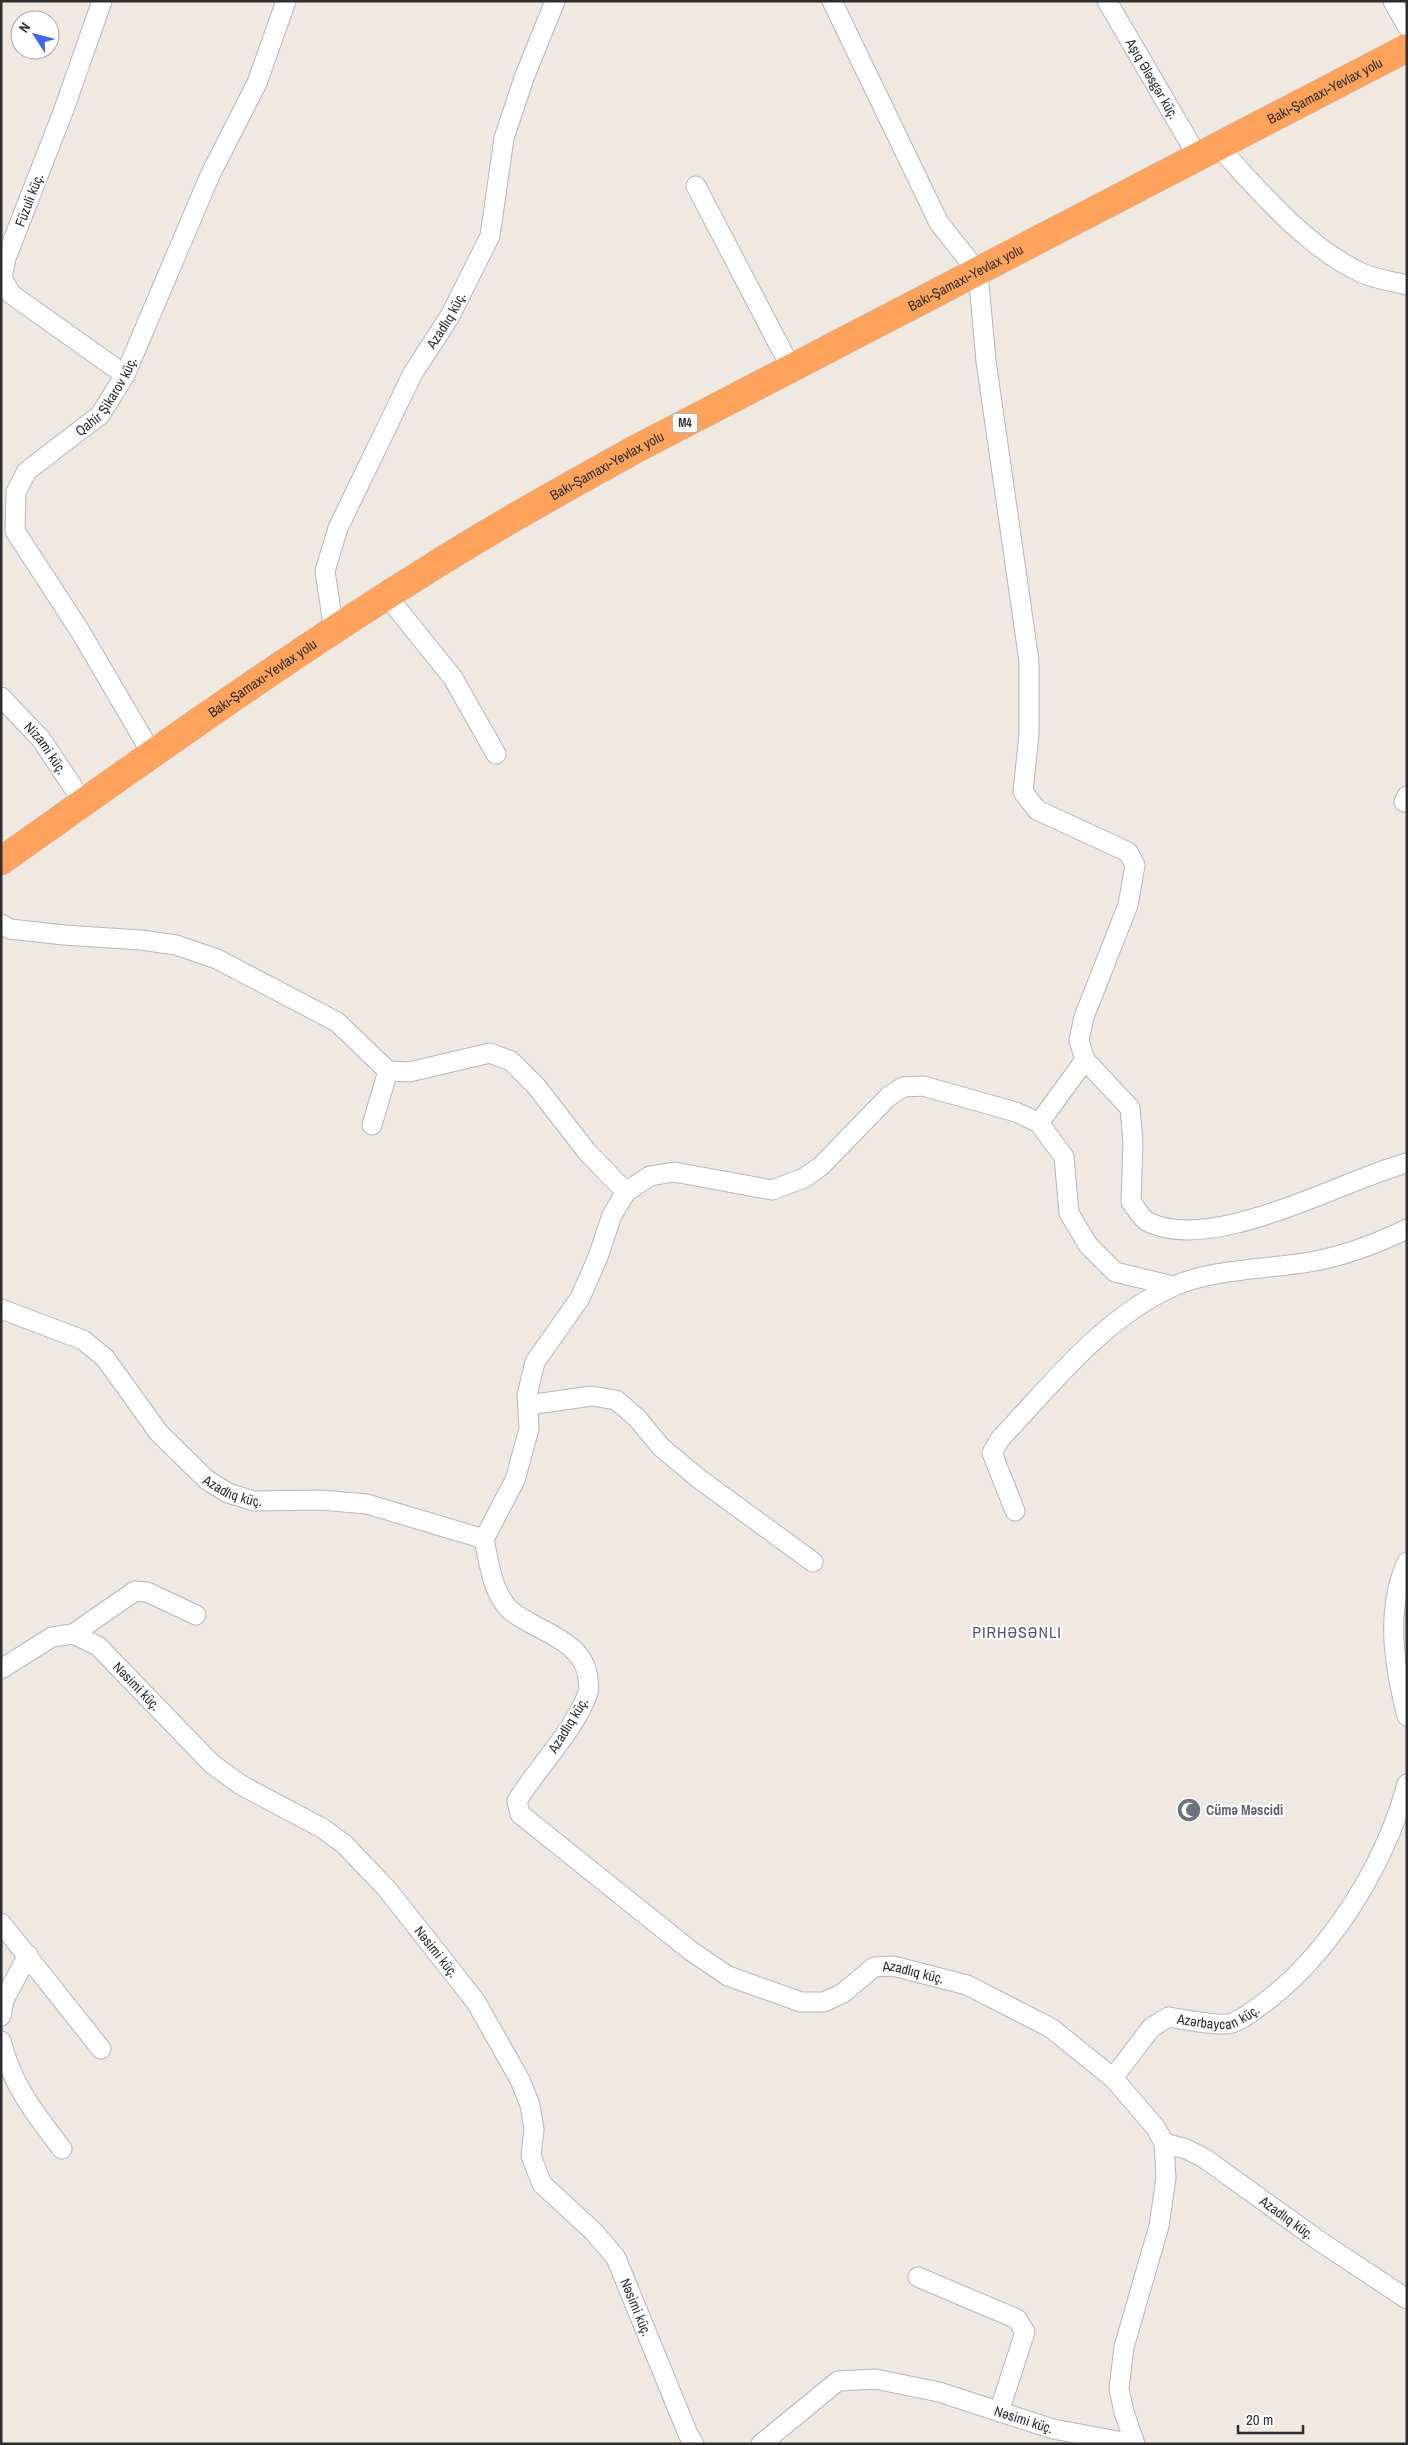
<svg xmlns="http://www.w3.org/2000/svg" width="1408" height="2445" font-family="'Archivo Narrow',sans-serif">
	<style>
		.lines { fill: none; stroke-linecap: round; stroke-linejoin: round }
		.street-casing { stroke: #b4b7c1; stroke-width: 21 }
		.highway-casing { stroke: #c9c9c9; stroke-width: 29 }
		.street { stroke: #fff; stroke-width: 19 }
		.highway { stroke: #ffa35c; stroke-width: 28 }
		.labels { text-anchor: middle; stroke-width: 4; stroke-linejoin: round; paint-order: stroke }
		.shield { fill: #fff; stroke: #6d6d6d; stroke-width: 1 }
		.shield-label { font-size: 12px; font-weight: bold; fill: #2e2e2e }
		.street-label { font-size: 14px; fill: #2e2e2e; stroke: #fff }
		.worship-label { font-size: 14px; font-weight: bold; fill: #5b616d; stroke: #fff; text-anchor: start }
		.quarter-label { font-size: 16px; letter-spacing: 1px; fill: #4d5680; stroke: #fff }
	</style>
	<rect width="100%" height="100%" fill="#efe9e1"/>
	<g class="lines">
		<g class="street-casing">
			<g id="street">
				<polyline points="102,1 63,112 6,258 2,278 11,294 125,375"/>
				<path d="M832 1 939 223 978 272 986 361 1029 661V734L1023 792 1037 810 1128 852 1135 865 1128 905 1084 1017 1079 1040 1085 1060 1130 1108 1133 1142 1131 1202C1136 1208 1142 1219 1148 1222 1213 1254 1340 1181 1407 1163"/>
				<path id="s1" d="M1107 1 1198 157"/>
				<polyline points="1393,1 1407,26"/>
				<path d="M1218 146C1258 190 1307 248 1362 273 1375 279 1392 281 1407 285"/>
				<polyline points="696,186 791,368"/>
				<polyline points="387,596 453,678 496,754"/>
				<path id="s2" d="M334 631 325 571 338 528 413 373 450 316 490 236 504 138 524 78 555 1"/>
				<path id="s3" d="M1 697 41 739 83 802"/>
				<path id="s4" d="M152 754 80 631 15 531 16 492 27 471 100 415 125 375 211 173 257 83 286 1"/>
				<polyline points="1404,802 1407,796"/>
				<polyline points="1,924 10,929 64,935 141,940 176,945 217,959 337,1022 388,1071 409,1072 490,1053 511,1061 536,1086 588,1153 626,1192"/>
				<polyline points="1039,1123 1085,1060"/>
				<polyline points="372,1125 388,1071"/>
				<path id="s5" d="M1 1309 83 1340 105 1358 159 1433 207 1480 228 1493 254 1501 321 1500 367 1504 484 1539C489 1562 492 1593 510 1610 534 1631 584 1639 588 1678 588 1683 590 1688 588 1693 573 1733 539 1765 517 1801L520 1814 691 1951 728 1976 801 2002H824L843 1993 874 1967 893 1966 967 1985 1051 2028 1113 2078 1156 2128 1164 2143 1166 2178 1159 2226 1124 2347 1119 2389 1124 2412 1135 2444"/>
				<polyline points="528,1405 592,1396 616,1400 637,1418 661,1447 698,1478 813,1562"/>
				<path d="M1015 1511 992 1453 1000 1439C1052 1384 1102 1319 1172 1287 1211 1269 1268 1269 1310 1262 1344 1256 1376 1244 1407 1229"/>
				<polyline points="484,1539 515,1480 529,1429 527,1395 535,1362 580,1298 598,1257 612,1215 626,1192 650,1176 674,1172 772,1190 804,1178 821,1166 888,1097 903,1087 923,1086 1016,1112 1039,1123 1064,1157 1069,1213 1088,1245 1115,1272 1173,1286"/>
				<path d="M1407 1562C1385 1611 1394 1665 1407 1716"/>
				<polyline points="73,1634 135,1591 147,1592 196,1615"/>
				<path id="s6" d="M1 1669 52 1637 73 1634 98 1646 212 1764 241 1785 322 1828 344 1844 387 1889 476 2002 520 2080 530 2105 534 2129 531 2156 542 2184 594 2232 616 2258 688 2434 694 2444"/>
				<polyline points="1,1923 101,2049"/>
				<polyline points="1,2016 4,2000 28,1955"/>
				<path d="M1 2041C13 2087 34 2112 62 2149"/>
				<path id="s7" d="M1113 2078 1151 2028 1168 2017C1181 2019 1222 2027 1232 2023 1247 2017 1260 2006 1273 1996 1335 1945 1386 1862 1407 1784"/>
				<path id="s8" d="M1164 2143 1186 2149 1204 2158 1318 2240 1407 2299"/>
				<polyline points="918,2277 1017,2319 1025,2332 999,2412"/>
				<path id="s9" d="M761 2444 838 2381 875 2379 939 2392 1053 2429 1134 2444"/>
			</g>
		</g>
		<g class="highway-casing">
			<g id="highway">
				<path id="s10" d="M1 861C139 763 277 664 421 574 490 530 562 490 634 450L1407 48"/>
			</g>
		</g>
		<use href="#street" class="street"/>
		<use href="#highway" class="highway"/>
	</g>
	<defs>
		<g id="mosque-disc" transform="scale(1.25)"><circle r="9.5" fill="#6b7280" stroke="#fff"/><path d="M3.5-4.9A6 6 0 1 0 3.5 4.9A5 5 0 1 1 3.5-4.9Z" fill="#fff"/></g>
	</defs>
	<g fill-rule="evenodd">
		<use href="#mosque-disc" x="1189" y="1810"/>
	</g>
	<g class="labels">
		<rect class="shield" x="672.5" y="413.5" width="25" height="19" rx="4"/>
		<g class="shield-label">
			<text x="685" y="427">M4</text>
		</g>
		<g class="street-label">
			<text dy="5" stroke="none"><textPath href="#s1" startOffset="90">Aşıq Ələsgər küç.</textPath></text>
			<text dy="5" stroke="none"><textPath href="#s10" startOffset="1534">Bakı-Şamaxı-Yevlax yolu</textPath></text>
			<text transform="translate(29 200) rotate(-69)" y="5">Füzuli küç.</text>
			<text dy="5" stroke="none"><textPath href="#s10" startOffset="1129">Bakı-Şamaxı-Yevlax yolu</textPath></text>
			<text dy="5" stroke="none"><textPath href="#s2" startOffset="340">Azadlıq küç.</textPath></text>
			<text dy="5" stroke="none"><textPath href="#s4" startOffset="435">Qahir Şikarov küç.</textPath></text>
			<text dy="5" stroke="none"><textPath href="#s10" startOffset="724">Bakı-Şamaxı-Yevlax yolu</textPath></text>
			<text dy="5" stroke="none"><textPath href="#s10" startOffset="319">Bakı-Şamaxı-Yevlax yolu</textPath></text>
			<text dy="5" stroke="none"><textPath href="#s3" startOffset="68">Nizami küç.</textPath></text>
			<text dy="5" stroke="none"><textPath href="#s5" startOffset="304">Azadlıq küç.</textPath></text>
			<text dy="5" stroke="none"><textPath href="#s6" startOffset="165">Nəsimi küç.</textPath></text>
			<text transform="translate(568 1725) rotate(-58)" y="5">Azadlıq küç.</text>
			<text dy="5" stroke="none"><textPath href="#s6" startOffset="570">Nəsimi küç.</textPath></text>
			<text dy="5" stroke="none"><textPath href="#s5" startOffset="1371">Azadlıq küç.</textPath></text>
			<text dy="5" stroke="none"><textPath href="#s7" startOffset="135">Azərbaycan küç.</textPath></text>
			<text dy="5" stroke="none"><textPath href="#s8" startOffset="145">Azadlıq küç.</textPath></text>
			<text dy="5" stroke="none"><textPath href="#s6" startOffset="990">Nəsimi küç.</textPath></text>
			<text dy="5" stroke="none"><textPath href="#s9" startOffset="291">Nəsimi küç.</textPath></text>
		</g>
		<g class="worship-label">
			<text x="1206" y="1815">Cümə Məscidi</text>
		</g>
		<g class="quarter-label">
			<text x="1017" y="1638">PIRHƏSƏNLI</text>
		</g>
	</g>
	<rect width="1408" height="2445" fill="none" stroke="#2e2e2e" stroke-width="5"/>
	<g transform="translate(35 35) rotate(306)"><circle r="24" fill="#ffffff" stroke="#ababab"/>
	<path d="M0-4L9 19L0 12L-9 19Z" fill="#4264fb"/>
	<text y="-8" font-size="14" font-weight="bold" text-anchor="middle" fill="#2e2e2e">N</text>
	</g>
	<path d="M1238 2425v8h65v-8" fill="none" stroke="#2e2e2e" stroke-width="2.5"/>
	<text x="1246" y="2425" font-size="15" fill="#2e2e2e" stroke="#ffffff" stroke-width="4" paint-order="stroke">20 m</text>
</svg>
